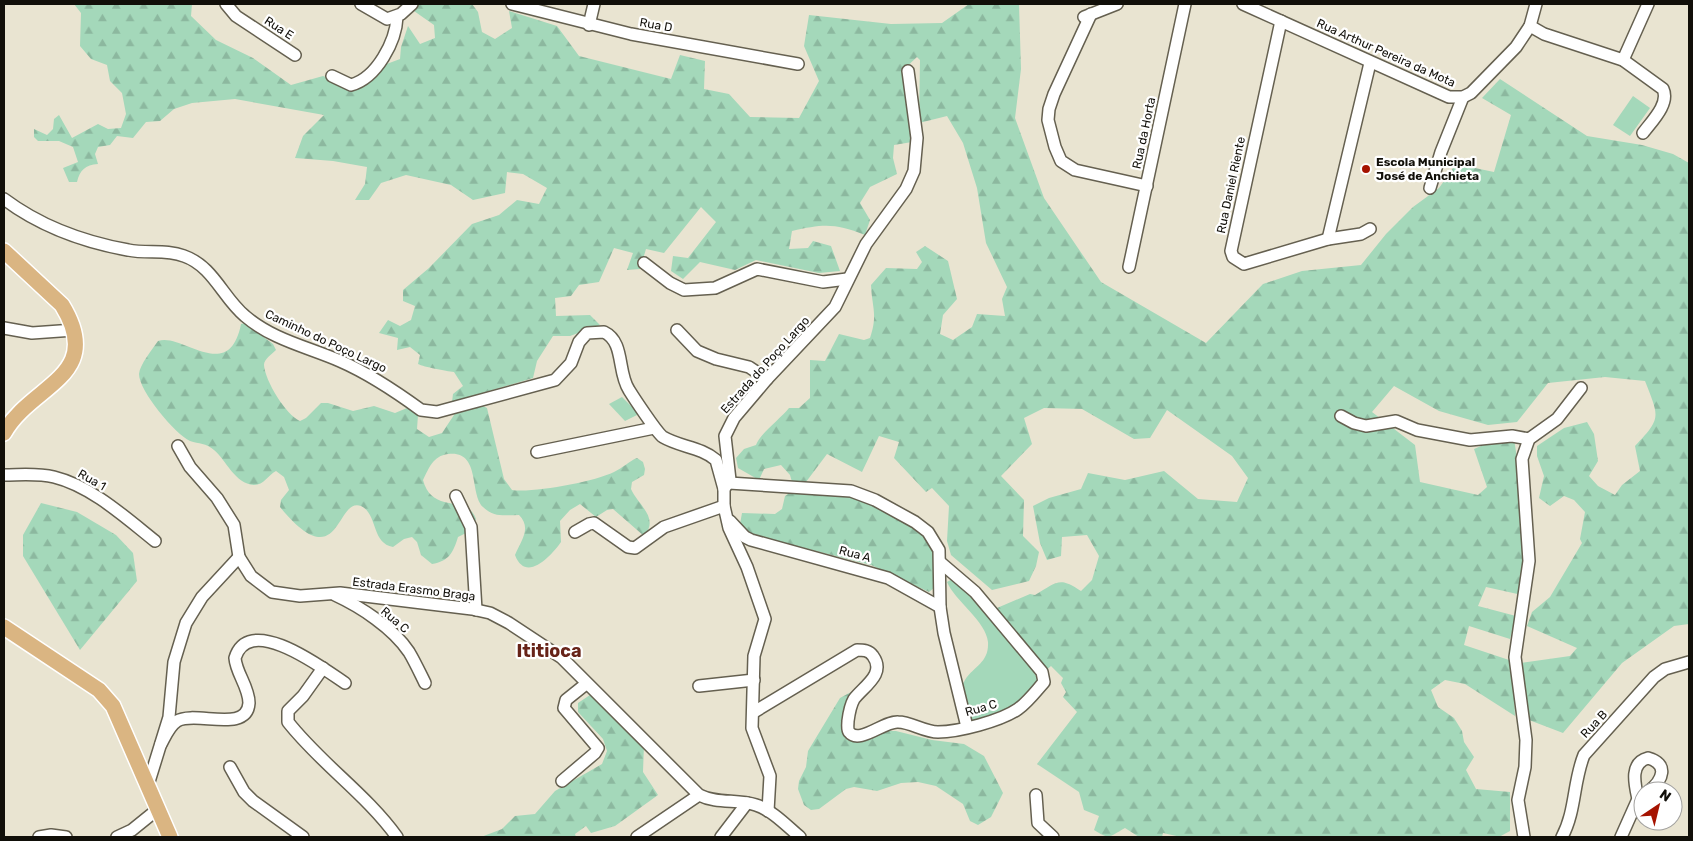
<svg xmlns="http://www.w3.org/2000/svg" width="1693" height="841" font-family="Rubik,sans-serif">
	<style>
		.grass { fill: #a4d8ba }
		.forest { fill: url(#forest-firs) }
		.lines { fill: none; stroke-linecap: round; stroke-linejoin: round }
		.minor-casing { stroke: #656050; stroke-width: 14 }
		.major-casing { stroke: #fff; stroke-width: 18 }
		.minor { stroke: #fff; stroke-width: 11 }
		.major { stroke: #dab582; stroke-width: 15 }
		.poi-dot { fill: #a51300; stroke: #fff; stroke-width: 2 }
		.labels { text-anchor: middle; stroke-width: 4.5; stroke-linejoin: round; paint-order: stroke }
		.street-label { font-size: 12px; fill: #110f09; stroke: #fff }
		.poi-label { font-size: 12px; font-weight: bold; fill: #110f09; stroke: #fff; text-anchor: start }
		.district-label { font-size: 18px; font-weight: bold; fill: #672318; stroke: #fff }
	</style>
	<defs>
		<pattern id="forest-firs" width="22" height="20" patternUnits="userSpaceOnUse" patternTransform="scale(1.25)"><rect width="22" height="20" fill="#a4d8ba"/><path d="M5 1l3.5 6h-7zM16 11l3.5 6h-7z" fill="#8cb89f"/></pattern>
	</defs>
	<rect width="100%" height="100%" fill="#e9e4d1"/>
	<g class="grass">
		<polygon points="1633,96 1650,108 1630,136 1613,125"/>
		<polygon points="622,397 639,414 625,421 609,404"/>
		<path d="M954 578 1028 661 1037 678 1036 689 1015 710 974 721C963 713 957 692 965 680 975 665 989 663 988 642 986 621 955 601 947 582Z"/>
	</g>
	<g class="forest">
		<path d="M57 4H192L191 16 216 40 253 58 291 85 323 76 351 87 384 65 400 59 401 47 408 26 420 44 435 38 434 25 414 11 418 4H472L478 12 482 32 495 39 512 28 509 11 557 26 579 56 671 79 680 55 705 61 704 89 729 94 750 117 799 118 819 81 804 46 809 15 891 24 942 23 969 4H1019L1021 69 1015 118 1044 198 1101 282 1206 343 1263 284 1302 271 1361 265 1386 234 1413 207 1439 188 1456 164 1494 172 1511 115 1482 98 1500 79 1587 136 1642 145 1673 154 1689 163V624L1674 626 1622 663 1563 733 1529 720 1520 663 1570 656 1577 648 1527 626 1532 612 1550 597 1582 543 1580 539 1585 512 1574 500 1564 496 1550 506 1539 498 1544 476 1537 456V446L1564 428 1587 422 1594 434 1598 461 1589 476 1598 486 1615 495 1622 485 1640 471 1635 446C1662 418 1659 417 1645 381L1605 377 1548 383 1517 422 1488 425 1439 411 1394 386 1372 412 1415 445 1420 482 1478 495 1487 487 1474 449 1495 440 1514 439 1522 490 1519 515 1526 545 1522 595 1486 587 1478 606 1516 616 1510 639 1469 626 1464 645 1512 661 1515 716 1465 684 1445 680 1431 690 1438 707 1454 718 1462 731 1464 742 1474 757 1466 770 1476 789 1510 792V831L1499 837H1181L1163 833 1162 837H1139L1125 828C1109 837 1110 840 1094 830L1099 816 1084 810 1079 792 1037 764 1077 712 1063 697 1066 692 1061 683 1063 678 1051 666 1043 673 997 608 1030 594 1035 595C1057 582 1059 576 1081 591L1092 580 1099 556 1087 535 1062 537 1061 556 1047 560 1040 543 1033 506 1049 498 1081 489 1088 473 1125 480 1164 471 1198 499 1237 502 1248 478 1232 456 1167 410 1150 438 1134 439 1082 409 1044 408 1024 418 1032 444 1001 476 1024 500 1023 536 1039 552 1036 566 1029 581 992 590 951 555 947 541 949 506 932 488 926 492 894 458 899 442 879 436 862 472 827 454 806 482H792L790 475 781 465 764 469 759 480 738 468 736 458 744 449 756 445C760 434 780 419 789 408H799L810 398V360L825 361 839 334 864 340 870 338C878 314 872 308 871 285L886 268 917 269 922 262 916 252 925 246 948 261 957 299 943 315 940 334 953 340 972 327 977 314 1005 316 1002 299 1007 287 986 243 977 188 963 143 947 116 919 123 920 60 917 57 902 71 912 142 894 145 893 158 897 174 870 187 860 203 870 220 865 235C835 223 823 224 792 231L789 249 808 248 813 241 831 246 840 271 819 273 756 260 735 270 700 262 683 279 671 271 673 256 688 258 716 222 701 207 664 253 646 249 640 269 627 270 633 253 614 248 599 282 579 285 571 296 555 298 556 316 590 315 600 325 570 336H553L537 361 533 378 452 402 453 394 463 386 454 372C446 371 424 367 418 364L420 355 410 347 397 350 398 338 379 333 388 320 400 326 411 320 415 306 403 301V290L429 268 472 224 499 215 517 200 539 204 547 188 523 174 507 172 505 193 473 200 451 185 406 175 381 183 369 200H355L365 184 367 167 333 161 295 158 303 136 324 115 235 99 192 103 174 109 160 121 146 122 133 138 117 136 110 145 98 147 95 154 98 164C85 165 80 170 77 182H69L63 168 78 162 73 147 59 141H38L34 137V129L47 135 53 129 54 119 59 115 72 138 98 124 108 129 121 128 126 114 122 93 110 81 107 65 91 59 80 46 81 13 74 4Z"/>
		<path d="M245 323 273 344 276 350C272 354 264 359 264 365 265 381 286 415 300 421L306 418 321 403H328L353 411 374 406 395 413 407 408 414 409 418 415 417 429 429 437 442 433 456 412 481 405 487 408 504 479 512 490C534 493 593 482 614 472 623 468 629 461 637 458L643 462 645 469 644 475 632 482 631 489C638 505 660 518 644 536L613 509 607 510 596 517 580 504 570 510 560 521 561 542C552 555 526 584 515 555 521 541 532 528 519 515 505 515 494 518 483 507 469 493 481 450 448 454 433 456 429 468 423 480 432 515 468 494 476 519L470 531 458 537C453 553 449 561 432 564L421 555 417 542 412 537 404 539 393 547C371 543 378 514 361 506 336 496 340 580 280 507L281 500 289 490 284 477 276 471C268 475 264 485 254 485 235 484 226 460 214 450 206 443 199 444 190 441 175 434 139 391 139 374 140 364 152 350 158 341 182 332 229 385 241 324Z"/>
		<path d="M791 492C805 492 820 491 834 492 864 495 915 522 935 546L934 588 929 592 871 565 745 533 740 524 742 513 775 514 782 509 785 496Z"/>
		<polygon points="41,503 77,512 116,535 133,553 137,581 80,650 23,556 23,535"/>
		<polygon points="851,692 853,694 844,733 848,740 856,742 888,731 896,731 932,740 964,744 984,756 1003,793 991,817 978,825 970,821 963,804 936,786 918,782 901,783 877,791 854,787 846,789 819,809 811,810 804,805 798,789 799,781 806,767 808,751 840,698"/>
		<polygon points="590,695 597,697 612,717 644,744 643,772 658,795 615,826 591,833 586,826 575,834 576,837 481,837 502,829 515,816 535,814 555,791 602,764 607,751 603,739 578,712 578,703"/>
	</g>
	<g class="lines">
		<g class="minor-casing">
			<g id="minor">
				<polyline points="226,4 236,16 295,55"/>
				<polyline points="361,4 387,19 401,14 412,4"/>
				<polyline points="512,4 631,34 798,64"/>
				<polyline points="1243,4 1449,97 1463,97 1471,93 1516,47 1530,26 1536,4"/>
				<polyline points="1091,14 1054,94 1049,109 1048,120 1055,147 1061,161 1075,170 1147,186"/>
				<polyline points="1084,17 1117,4"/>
				<polyline points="1281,21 1231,251 1233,257 1244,264 1328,239 1361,234 1370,229"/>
				<polyline points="589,25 594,4"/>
				<path d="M1530 26 1544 34 1623 60 1663 89C1670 104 1651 122 1643 133"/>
				<polyline points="1623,60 1648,4"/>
				<path d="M332 76 351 85C377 78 396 41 397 17"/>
				<polyline points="1430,188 1441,152 1463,97"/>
				<path d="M4 199C40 226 84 242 128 250 147 254 166 249 184 256 213 266 223 298 245 316 273 340 308 347 340 361 370 374 395 391 421 410L437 412 555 380 571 363 579 342 587 333 604 332C625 342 617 372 629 390 634 398 657 433 663 437 680 447 701 447 716 460L724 489"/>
				<polyline points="1328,239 1370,63"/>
				<polyline points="644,263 670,283 684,290 715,288 757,269 823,282 847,279"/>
				<polyline points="1129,267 1185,4"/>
				<polyline points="4,328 32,333 74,330"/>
				<polyline points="677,330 697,351 716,359 749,367 767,379"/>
				<polyline points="1341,416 1354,423 1366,426 1396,421 1417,430 1470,440 1512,436 1529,439"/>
				<path d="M178 446 190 467 217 498 234 525 239 557 251 576 272 592 300 596 340 593 472 609 490 613 509 623 562 658 699 795C717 804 737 799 756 805 772 810 787 826 800 837"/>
				<polyline points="537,452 654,428"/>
				<path d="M4 475C20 475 37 473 54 477 91 486 125 517 155 541"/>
				<polyline points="729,483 851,491 875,500 915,522 928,532 939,550 940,607 944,633 967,727"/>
				<polyline points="456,496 471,527 476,610"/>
				<polyline points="730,521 745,537 751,540 888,578 940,607"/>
				<polyline points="575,532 589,524 594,523 628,547 635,548 664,527 724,506"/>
				<path d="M335 595C361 607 393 628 409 652 415 662 420 673 425 683"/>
				<path d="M323 668 303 696 288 711V722C321 764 366 794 397 837"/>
				<polyline points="699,686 754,680"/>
				<path d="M754 712 857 650C863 650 869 650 873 656 886 674 864 686 854 699 850 706 849 713 848 721 848 724 847 729 849 732 859 745 884 721 898 722 911 722 924 732 938 732 958 732 1001 721 1018 709 1028 702 1036 691 1044 682L1042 672 975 592 941 563"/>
				<path d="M161 744C165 737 169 726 177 721 195 710 247 734 249 703 249 687 236 673 235 658 249 612 324 669 345 683"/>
				<polyline points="230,767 244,792 253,801 303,837"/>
				<polyline points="562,781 595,753 598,748 564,708 566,700 586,684"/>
				<polyline points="148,785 169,717 174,662 186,623 202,597 239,557"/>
				<polyline points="1036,795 1038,823 1053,837"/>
				<path d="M1638 799C1635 785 1629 763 1648 758 1669 764 1663 780 1649 791"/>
				<polyline points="768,811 770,776 752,728 754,656 765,619 747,567 729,528 724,506 724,489 730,480 725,436 734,418 767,379 835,307 866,244 906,189 914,171 917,138 908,71"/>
				<polyline points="39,837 51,835 66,837"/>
				<polyline points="117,837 132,830 158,809"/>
				<polyline points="637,837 699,795"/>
				<polyline points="721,837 747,803"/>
				<polyline points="1524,837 1518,800 1525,767 1526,740 1515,657 1529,561 1522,459 1529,439 1557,419 1581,388"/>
				<path d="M1562 837C1576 811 1573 782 1584 755L1654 677 1665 669 1689 662"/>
				<polyline points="1621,837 1638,799 1643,795"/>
			</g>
		</g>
		<g class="major-casing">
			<g id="major">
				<path d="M4 251 62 305C106 377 31 384 4 433"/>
				<polyline points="4,627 99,690 113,706 170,837"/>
			</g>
		</g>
		<use href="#minor" class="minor"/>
		<use href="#major" class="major"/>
	</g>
	<circle class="poi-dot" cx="1366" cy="169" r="5"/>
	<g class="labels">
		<g class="street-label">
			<text transform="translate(656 25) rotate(10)" y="4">Rua D</text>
			<text transform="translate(279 28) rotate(33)" y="4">Rua E</text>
			<text transform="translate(1386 53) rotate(24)" y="4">Rua Arthur Pereira da Mota</text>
			<text transform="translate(1144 133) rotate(-78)" y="4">Rua da Horta</text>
			<text transform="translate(1231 185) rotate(-78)" y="4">Rua Daniel Riente</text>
			<text transform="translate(326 341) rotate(25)" y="4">Caminho do Poço Largo</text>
			<text transform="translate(765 365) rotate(-48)" y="4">Estrada do Poço Largo</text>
			<text transform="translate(92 480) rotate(30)" y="4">Rua 1</text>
			<text transform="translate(855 554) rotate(15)" y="4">Rua A</text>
			<text transform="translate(414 589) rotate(7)" y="4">Estrada Erasmo Braga</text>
			<text transform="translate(395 620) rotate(40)" y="4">Rua C</text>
			<text transform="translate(981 708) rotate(-16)" y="4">Rua C</text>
			<text transform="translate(1594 724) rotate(-47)" y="4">Rua B</text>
		</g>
		<g class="poi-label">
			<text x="1376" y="166">Escola Municipal<tspan x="1376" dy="14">José de Anchieta</tspan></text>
		</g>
		<g class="district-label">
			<text x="549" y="657">Ititioca</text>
		</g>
	</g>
	<rect width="1693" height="841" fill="none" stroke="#110f09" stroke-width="10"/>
	<g transform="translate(1658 806) rotate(35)"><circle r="24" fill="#ffffff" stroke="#a09f9d"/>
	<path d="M0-4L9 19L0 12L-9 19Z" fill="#a51300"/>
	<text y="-8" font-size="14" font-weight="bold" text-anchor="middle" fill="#110f09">N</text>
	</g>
</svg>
